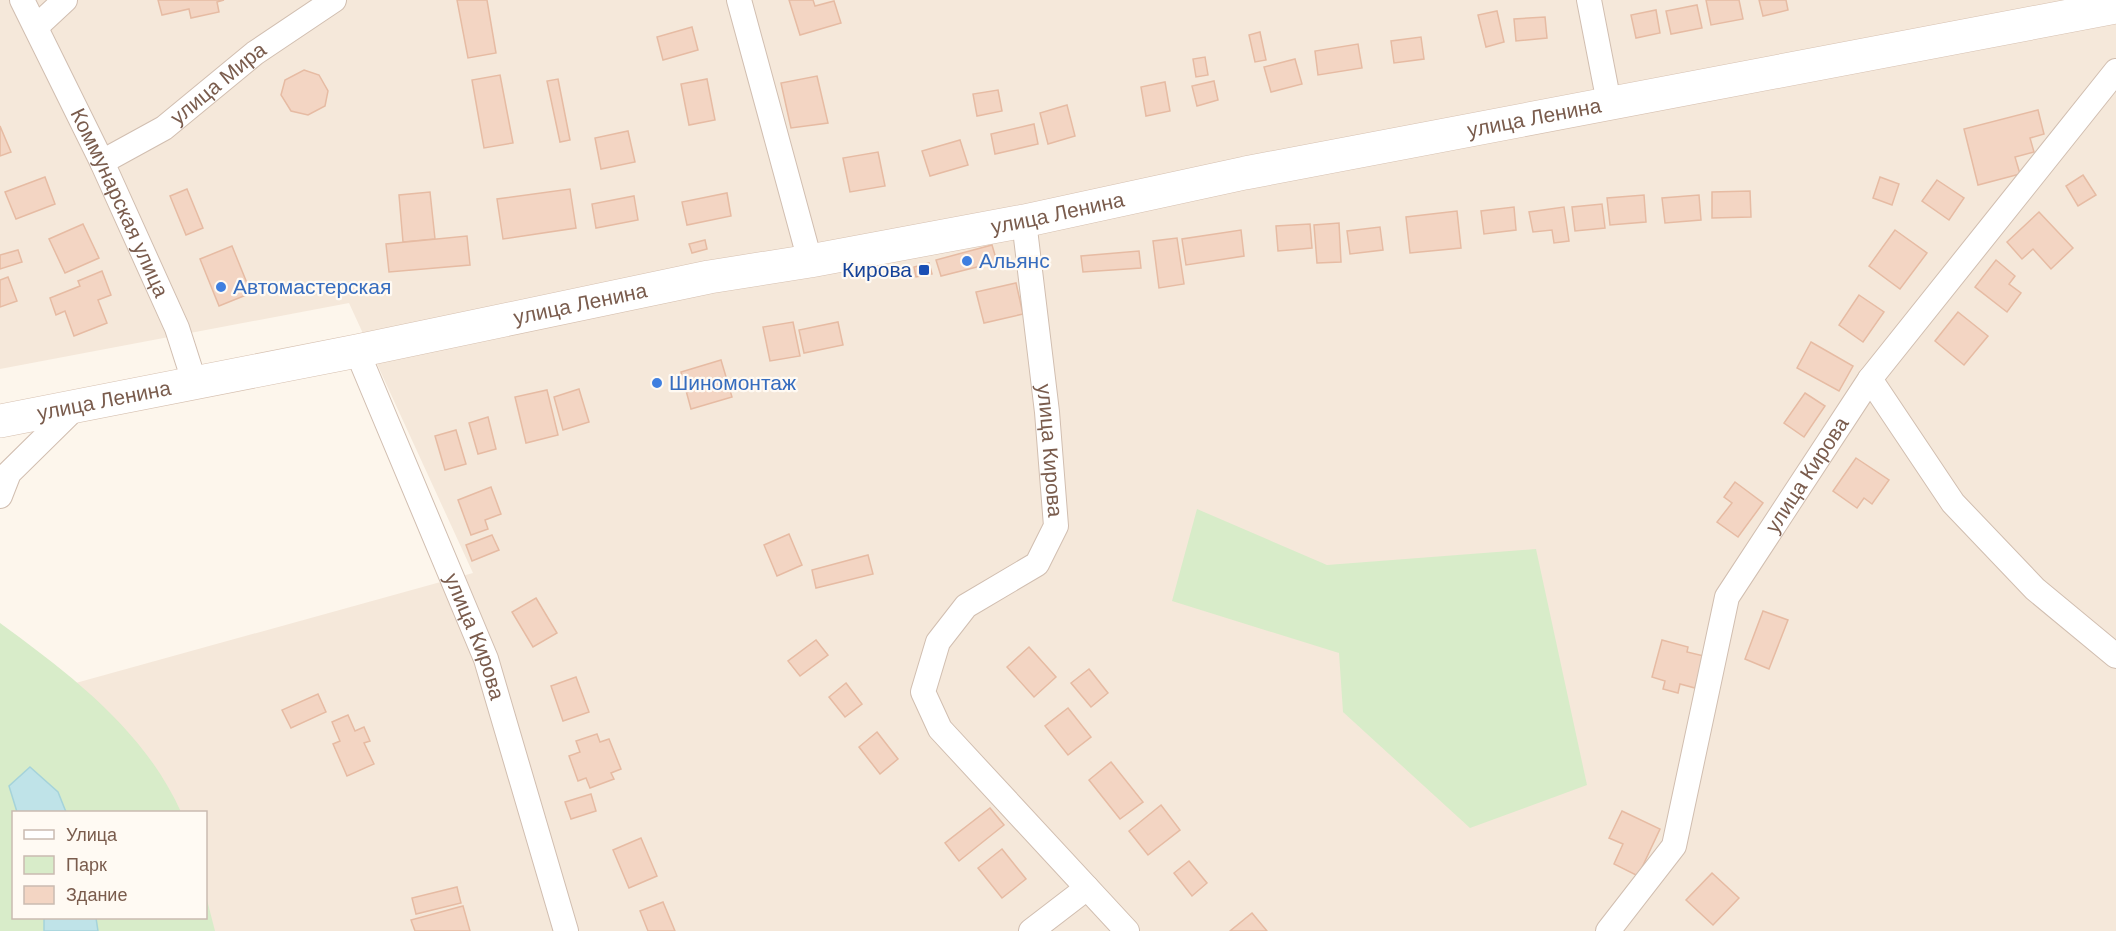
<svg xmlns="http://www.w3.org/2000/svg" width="2116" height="931" font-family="Arial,sans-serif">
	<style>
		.residential { fill: #f5e8da; fill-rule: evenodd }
		.green { fill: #d8ecc9 }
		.water { fill: #bfe3e8; stroke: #a5d3da; stroke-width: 1.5 }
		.building { fill: #f3d5c3; stroke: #e6bba3; stroke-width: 1.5 }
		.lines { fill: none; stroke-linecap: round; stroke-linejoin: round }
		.minor-casing { stroke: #d1beb0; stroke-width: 26 }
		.secondary-casing { stroke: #d6c0b0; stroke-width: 34 }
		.minor { stroke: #fff; stroke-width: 24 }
		.secondary { stroke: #fff; stroke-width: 33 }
		.shop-dot { fill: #3f7fe0; stroke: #fffaf3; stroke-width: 2 }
		.transit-dot { fill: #1a4fb4; stroke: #fffaf3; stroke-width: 2 }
		.labels { text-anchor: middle; stroke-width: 4.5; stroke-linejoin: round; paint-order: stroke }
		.street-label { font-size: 21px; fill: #7a5c4d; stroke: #fffaf3 }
		.shop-label { font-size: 21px; fill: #366cbe; stroke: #fffaf3; text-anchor: start }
		.transit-label { font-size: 21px; fill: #164399; stroke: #fffaf3; text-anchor: end }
	</style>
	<rect width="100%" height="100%" fill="#fdf6ec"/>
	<path class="residential" d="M0 0H2116V931H0V704L473 573 349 303 0 369ZM14 812H206V918H14Z"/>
	<g class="green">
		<polygon points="1197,509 1327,565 1536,549 1587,785 1470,828 1343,712 1339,653 1172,601"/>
		<path d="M0 623C71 675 144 730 181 812H14V918H206V896L215 931H0Z"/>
	</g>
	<g class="water">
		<polygon points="30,767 58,792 66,812 17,812 9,786"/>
		<polygon points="44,918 96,918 98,931 44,931"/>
	</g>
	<g class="building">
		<polygon points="158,0 224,0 217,2 219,12 191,18 189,9 162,15"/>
		<polygon points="457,0 487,0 496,53 468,58"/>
		<polygon points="789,0 813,0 815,6 834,1 841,23 800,35"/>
		<polygon points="1706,0 1739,0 1743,19 1711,25"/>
		<polygon points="1759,0 1786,0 1788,10 1763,16"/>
		<polygon points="1697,5 1702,28 1671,34 1666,11"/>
		<polygon points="1656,10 1660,33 1636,38 1631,15"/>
		<polygon points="1497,11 1504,42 1486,47 1478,15"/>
		<polygon points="1545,17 1547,38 1516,41 1514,19"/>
		<polygon points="692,27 698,50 663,60 657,37"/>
		<polygon points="1260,32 1266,60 1255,62 1249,35"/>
		<polygon points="1421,37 1424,59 1394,63 1391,41"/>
		<polygon points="1358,44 1362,68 1318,75 1315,51"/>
		<polygon points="1205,57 1208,75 1196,77 1193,59"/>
		<polygon points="1295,59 1302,84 1271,92 1264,67"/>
		<polygon points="304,70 319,75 328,91 325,106 308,115 291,111 281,95 285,80"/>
		<polygon points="500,75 513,143 484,148 472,80"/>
		<polygon points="817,76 828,123 791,128 781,83"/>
		<polygon points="558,79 570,140 560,142 547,81"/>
		<polygon points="707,79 715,120 689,125 681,84"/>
		<polygon points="1214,81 1218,100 1197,106 1192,86"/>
		<polygon points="1165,82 1170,111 1146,116 1141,87"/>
		<polygon points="998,90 1002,111 977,116 973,94"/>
		<polygon points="1067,105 1075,136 1048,144 1040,113"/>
		<polygon points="2038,110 2044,134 2030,138 2034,152 2015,157 2020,174 1978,185 1964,129"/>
		<polygon points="1034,124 1038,144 995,154 991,134"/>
		<polygon points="0,126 11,152 0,156"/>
		<polygon points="628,131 635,162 601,169 595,138"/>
		<polygon points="960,140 968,165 930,176 922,151"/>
		<polygon points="878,152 885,186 850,192 843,158"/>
		<polygon points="2083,175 2096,195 2078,206 2066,186"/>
		<polygon points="45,177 55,204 16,219 5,192"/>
		<polygon points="1880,177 1899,184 1892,205 1873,198"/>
		<polygon points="1937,180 1964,198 1949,220 1922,201"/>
		<polygon points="187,189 203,228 186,235 170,196"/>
		<polygon points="570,189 576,228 503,239 497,199"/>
		<polygon points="1750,191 1751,217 1712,218 1712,192"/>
		<polygon points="430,192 435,239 403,242 399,195"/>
		<polygon points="727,193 731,216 687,225 682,202"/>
		<polygon points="1644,195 1646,222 1610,225 1607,198"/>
		<polygon points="1699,195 1701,220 1665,223 1662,198"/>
		<polygon points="634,196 638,220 596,228 592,204"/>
		<polygon points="1602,204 1605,228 1575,231 1572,207"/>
		<polygon points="1514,207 1516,230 1484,234 1481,211"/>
		<polygon points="1564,207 1569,241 1554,243 1552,230 1533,232 1529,212"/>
		<polygon points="1457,211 1461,248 1410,253 1406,217"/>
		<polygon points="2039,212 2073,248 2051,269 2033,249 2022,259 2007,242"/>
		<polygon points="1339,223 1341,262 1317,263 1314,225"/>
		<polygon points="83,224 99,258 65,273 49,239"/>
		<polygon points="1310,224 1312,248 1278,251 1276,226"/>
		<polygon points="1380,227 1383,250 1350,254 1347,231"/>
		<polygon points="1241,230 1244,256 1186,265 1182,239"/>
		<polygon points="1895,230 1927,253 1900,289 1869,266"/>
		<polygon points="467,236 470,265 389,272 386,244"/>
		<polygon points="1177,238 1184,284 1159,288 1153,241"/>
		<polygon points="705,240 707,249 692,253 689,244"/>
		<polygon points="992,245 997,262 941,276 936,260"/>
		<polygon points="232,246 251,293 219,306 200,259"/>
		<polygon points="18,250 22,262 0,269 0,255"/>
		<polygon points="1139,251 1141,268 1083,272 1081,256"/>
		<polygon points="1996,260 2015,276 2009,284 2021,293 2007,312 1975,287"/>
		<polygon points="929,263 932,274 916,277 914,267"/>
		<polygon points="102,271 111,295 98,300 107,323 74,336 65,311 56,315 50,298 80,286 78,281"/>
		<polygon points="8,277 17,301 0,307 0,280"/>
		<polygon points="1016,283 1023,314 984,323 976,292"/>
		<polygon points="1859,295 1884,312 1863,342 1839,325"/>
		<polygon points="1958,312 1988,336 1964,365 1935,341"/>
		<polygon points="793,322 800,356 770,361 763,327"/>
		<polygon points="838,322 843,345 804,353 799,330"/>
		<polygon points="1811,342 1853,366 1839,391 1797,368"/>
		<polygon points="721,360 732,397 691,409 681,372"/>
		<polygon points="579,389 589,422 563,430 554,397"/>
		<polygon points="547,390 558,435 526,443 515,397"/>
		<polygon points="1805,393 1825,406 1804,437 1784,423"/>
		<polygon points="488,417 496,449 478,454 469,423"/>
		<polygon points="456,430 466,464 445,470 435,436"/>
		<polygon points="1856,458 1889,480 1872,504 1864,498 1857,508 1833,491"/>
		<polygon points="1735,482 1763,503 1738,537 1717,522 1732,503 1724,497"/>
		<polygon points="491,487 501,514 485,520 488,529 471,535 458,500"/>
		<polygon points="789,534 802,565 777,576 764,545"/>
		<polygon points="492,535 499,550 472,561 466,545"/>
		<polygon points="868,555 873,574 816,588 812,570"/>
		<polygon points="536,598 557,633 533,647 512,612"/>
		<polygon points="1763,611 1788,620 1769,669 1745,659"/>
		<polygon points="816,640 828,655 800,676 788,661"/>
		<polygon points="1662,640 1688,647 1687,652 1704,656 1695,688 1680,684 1678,693 1663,689 1665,681 1652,677"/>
		<polygon points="1029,647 1056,677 1034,697 1007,667"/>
		<polygon points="1089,669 1108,693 1091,707 1071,683"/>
		<polygon points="576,677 589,712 563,721 551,686"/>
		<polygon points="846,683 862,704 845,717 829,697"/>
		<polygon points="318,694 326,712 291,728 282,710"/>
		<polygon points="1068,708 1091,737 1068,755 1045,726"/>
		<polygon points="348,715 355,731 364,727 370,741 364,743 374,764 347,776 333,744 340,741 332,722"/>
		<polygon points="877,732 898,759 880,774 859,747"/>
		<polygon points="597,734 600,742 609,739 621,769 611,773 614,779 590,788 586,778 578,781 569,756 580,752 576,741"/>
		<polygon points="1111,762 1143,802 1120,819 1089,780"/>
		<polygon points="591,794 596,811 571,819 565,802"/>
		<polygon points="1161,805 1180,830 1148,855 1129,831"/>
		<polygon points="990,808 1004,825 959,861 945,843"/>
		<polygon points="1622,811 1660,829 1638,876 1614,864 1623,844 1609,838"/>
		<polygon points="641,838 657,876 629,888 613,850"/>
		<polygon points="1002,849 1026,879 1002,898 978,868"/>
		<polygon points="1189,861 1207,883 1192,896 1174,873"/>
		<polygon points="1712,873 1739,898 1713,925 1686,900"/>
		<polygon points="457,887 461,903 416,914 412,898"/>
		<polygon points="663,902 675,931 648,931 640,911"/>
		<polygon points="463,906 470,931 415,931 411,920"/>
		<polygon points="1252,913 1267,931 1230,931"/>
	</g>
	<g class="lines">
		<g class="minor-casing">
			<g id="minor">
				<path id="s1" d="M22 0 102 162 177 328 194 381"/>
				<polyline points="739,0 810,261"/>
				<polyline points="1589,0 1609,103"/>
				<polyline points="36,27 65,0"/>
				<path id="s2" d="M102 162 164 128 255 53 334 0"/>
				<path id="s3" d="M1024 221 1047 412 1056 526 1037 564 966 606 938 642 923 692 940 729 1127 931"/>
				<path id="s4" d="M357 351 486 659 566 931"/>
				<polyline points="1870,379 1953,503 2035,589 2116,656"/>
				<polyline points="0,496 9,473 76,407"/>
				<polyline points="1031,931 1087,888"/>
				<path id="s5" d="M1608 931 1674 846 1727 597 1870 379 2116 71"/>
			</g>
		</g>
		<g class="secondary-casing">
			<g id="secondary">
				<path id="s6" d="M0 421 357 351 709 277 810 261 1024 221 1245 173 2116 7"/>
			</g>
		</g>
		<use href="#minor" class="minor"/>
		<use href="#secondary" class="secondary"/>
	</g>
	<g class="shop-dot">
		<circle cx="967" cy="261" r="6"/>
		<circle cx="221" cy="287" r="6"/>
		<circle cx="657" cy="383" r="6"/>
	</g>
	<rect class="transit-dot" x="918" y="264" width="12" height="12" rx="3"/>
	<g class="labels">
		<g class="street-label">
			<text dy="7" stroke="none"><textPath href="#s2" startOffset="141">улица Мира</textPath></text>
			<text dy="7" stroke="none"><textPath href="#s6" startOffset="1564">улица Ленина</textPath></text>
			<text dy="7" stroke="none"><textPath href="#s1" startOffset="225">Коммунарская улица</textPath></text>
			<text dy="7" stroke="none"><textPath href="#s6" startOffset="1078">улица Ленина</textPath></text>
			<text dy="7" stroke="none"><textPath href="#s6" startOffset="592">улица Ленина</textPath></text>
			<text dy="7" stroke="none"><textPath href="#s6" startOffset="106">улица Ленина</textPath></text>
			<text dy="7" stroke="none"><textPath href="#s3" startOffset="231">улица Кирова</textPath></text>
			<text dy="7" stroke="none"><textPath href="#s5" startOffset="508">улица Кирова</textPath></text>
			<text dy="7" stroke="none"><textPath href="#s4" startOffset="309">улица Кирова</textPath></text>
		</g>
		<g class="shop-label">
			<text x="979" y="268">Альянс</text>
			<text x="233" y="294">Автомастерская</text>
			<text x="669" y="390">Шиномонтаж</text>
		</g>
		<g class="transit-label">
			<text x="912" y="277">Кирова</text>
		</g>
	</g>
	<rect x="12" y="811" width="195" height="108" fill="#fffaf3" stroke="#cabbb1" stroke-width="1.5"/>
	<rect x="24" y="830" width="30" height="9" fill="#ffffff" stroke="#cabbb1" stroke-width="1.5"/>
	<text x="66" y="841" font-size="18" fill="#7a5c4d">Улица</text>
	<rect x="24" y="856" width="30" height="18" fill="#d8ecc9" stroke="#cabbb1" stroke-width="1.5"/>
	<text x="66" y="871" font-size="18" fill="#7a5c4d">Парк</text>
	<rect x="24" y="886" width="30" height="18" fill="#f3d5c3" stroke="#cabbb1" stroke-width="1.5"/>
	<text x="66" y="901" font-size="18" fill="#7a5c4d">Здание</text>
</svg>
